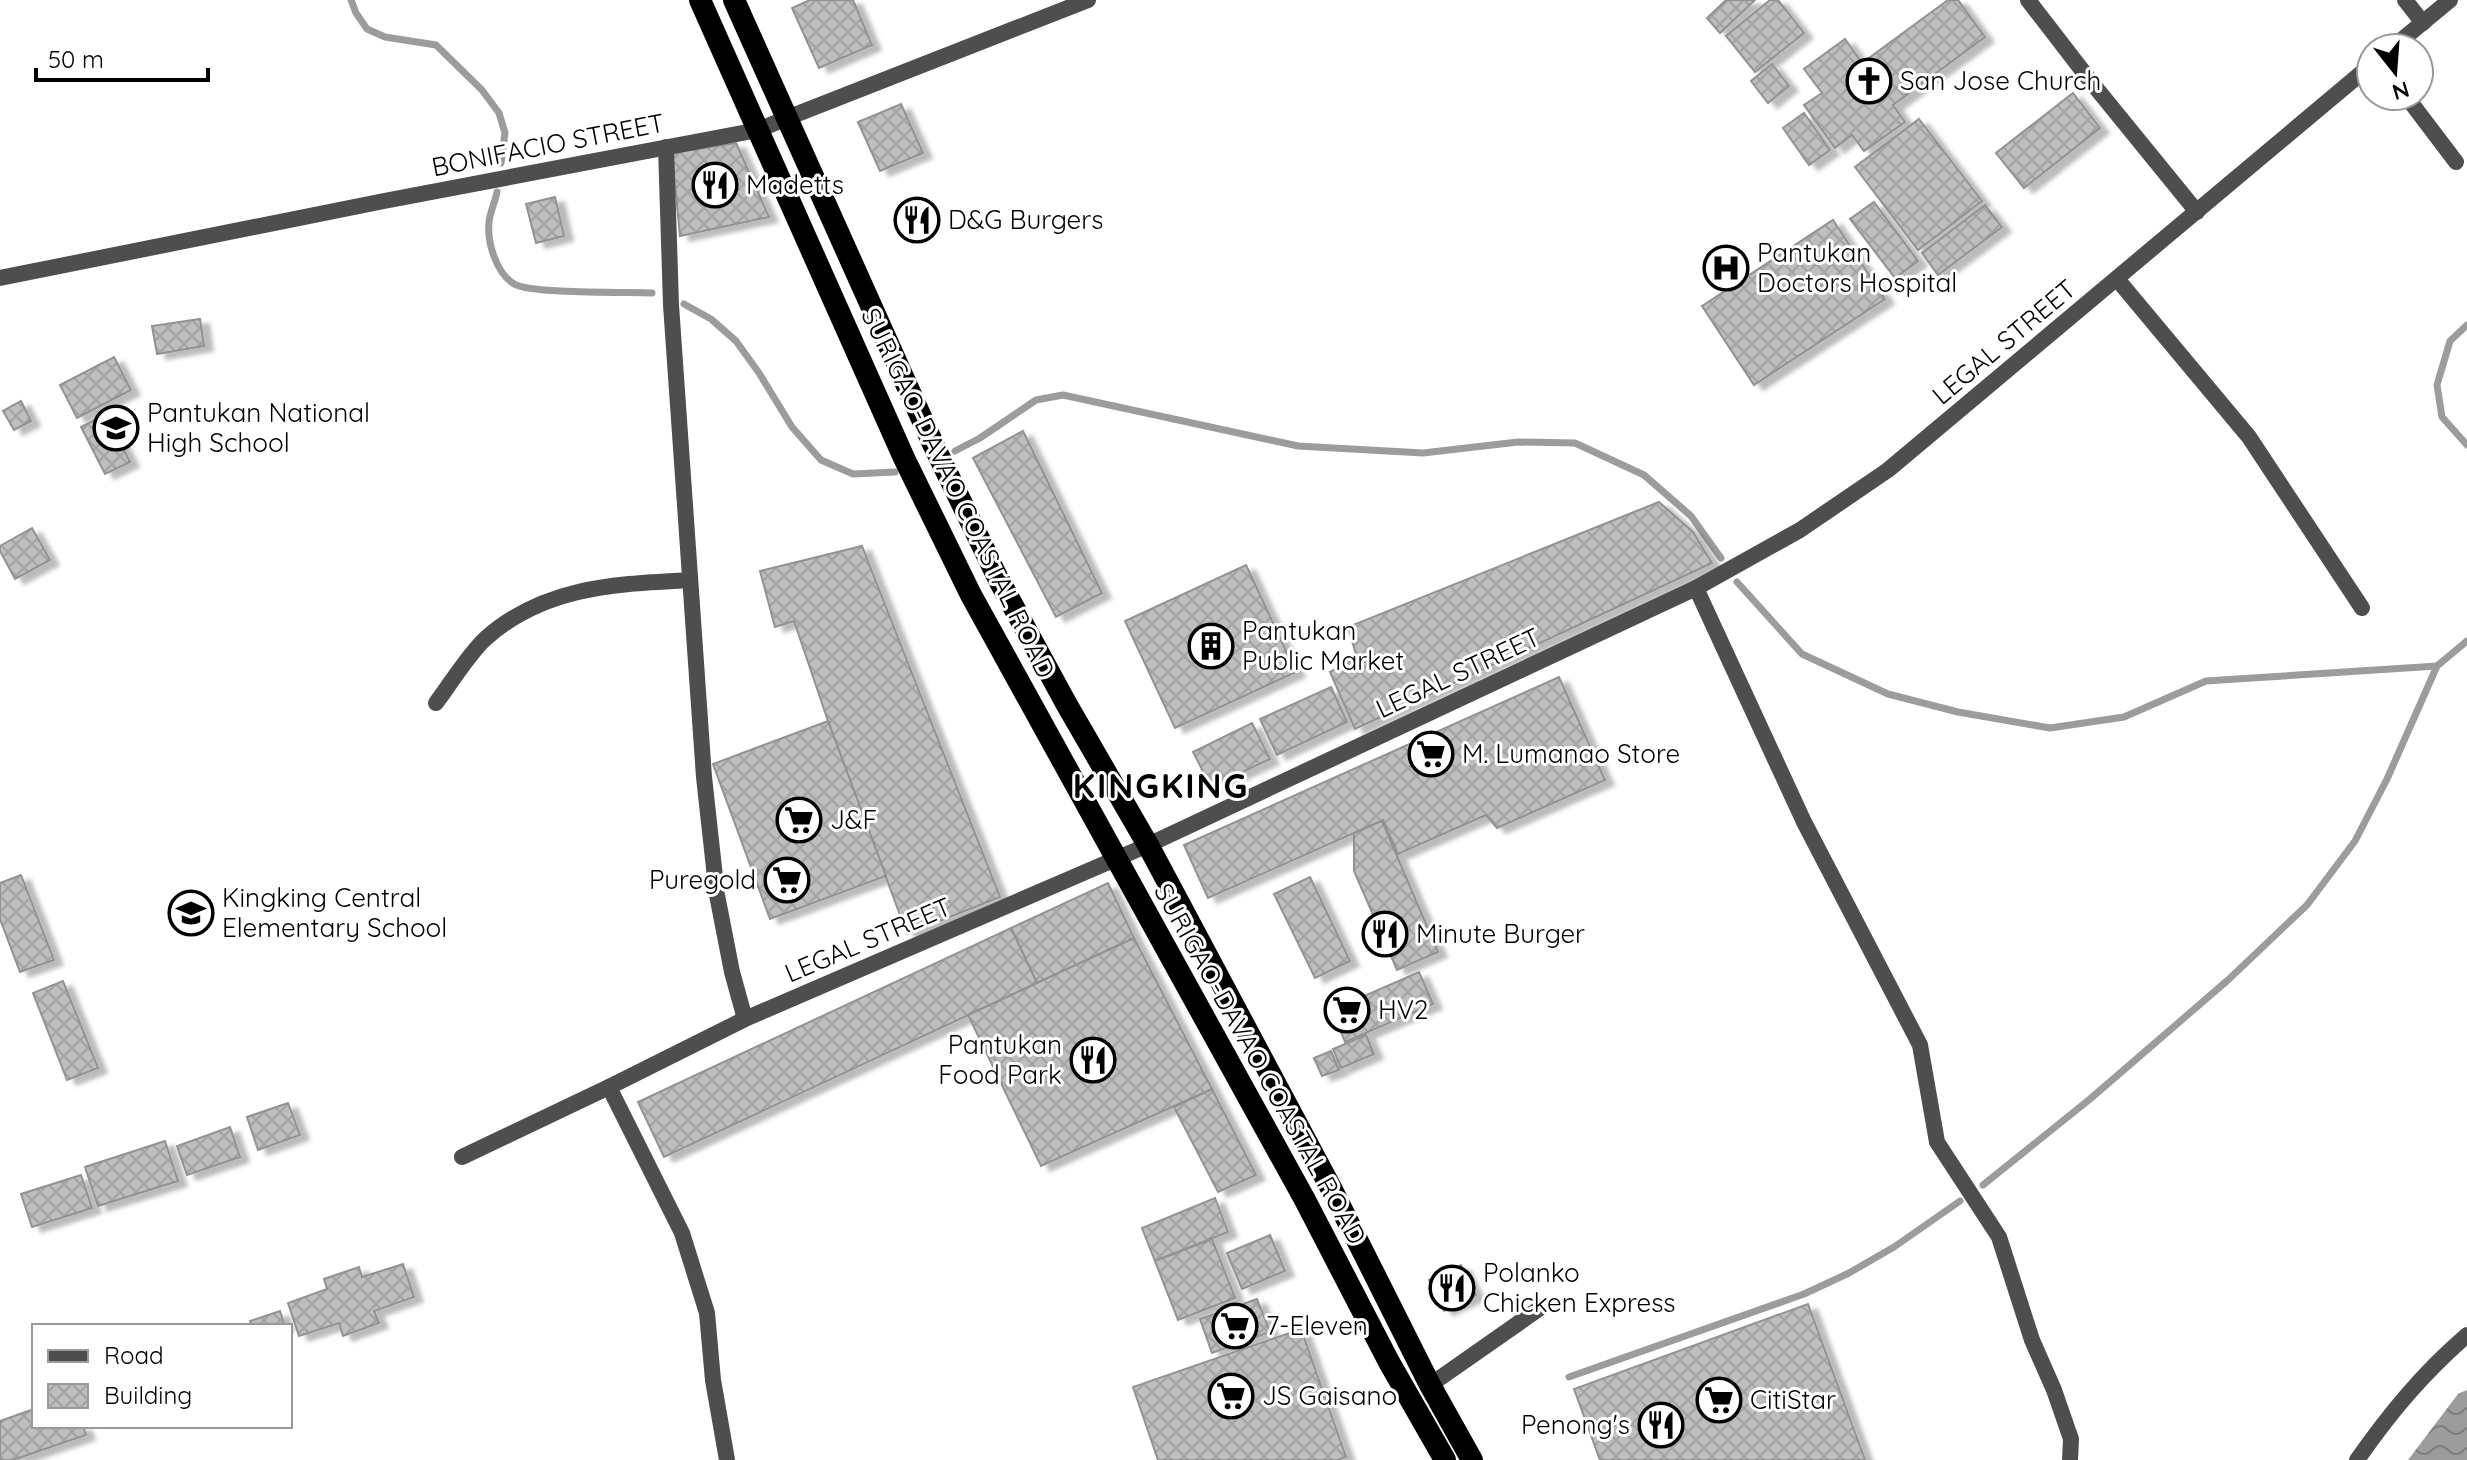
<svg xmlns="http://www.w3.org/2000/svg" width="2467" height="1460" font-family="Quicksand,sans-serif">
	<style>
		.water { fill: url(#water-waves) }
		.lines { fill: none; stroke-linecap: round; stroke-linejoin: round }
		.stream { stroke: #9c9c9c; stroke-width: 7 }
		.building { fill: url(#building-cross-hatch); stroke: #929292; stroke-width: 2; filter: url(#shadow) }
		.minor { stroke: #4e4e4e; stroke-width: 16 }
		.tertiary { stroke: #4e4e4e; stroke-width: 16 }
		.trunk { stroke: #000; stroke-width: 22 }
		.labels { text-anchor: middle; stroke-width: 6; stroke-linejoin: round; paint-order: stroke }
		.poi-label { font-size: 26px; fill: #000; stroke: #fff; text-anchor: start }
		.street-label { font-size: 26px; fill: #000; stroke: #fff }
		.district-label { font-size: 34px; font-weight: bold; letter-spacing: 2px; fill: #000; stroke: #fff }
	</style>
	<defs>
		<pattern id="water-waves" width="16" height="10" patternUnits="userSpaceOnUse" patternTransform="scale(2)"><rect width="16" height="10" fill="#9c9c9c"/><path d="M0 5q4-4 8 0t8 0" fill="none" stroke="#7d7d7d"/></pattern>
		<pattern id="building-cross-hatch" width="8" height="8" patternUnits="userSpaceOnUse" patternTransform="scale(2)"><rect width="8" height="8" fill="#bebebe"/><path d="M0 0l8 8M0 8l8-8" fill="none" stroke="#a2a2a2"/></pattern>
		<filter id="shadow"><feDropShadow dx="9" dy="5" stdDeviation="2" flood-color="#0004"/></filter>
	</defs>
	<rect width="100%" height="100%" fill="#fff"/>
	<polygon class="water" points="2467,1390 2467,1460 2408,1460 2458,1394"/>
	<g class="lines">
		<g class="stream">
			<polyline points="351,0 356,13 367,29 385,37 436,45 482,90 499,113 505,133 501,163"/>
			<path d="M497 192C495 202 490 212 489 222 487 242 496 273 514 284 531 294 626 292 652 293"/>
			<polyline points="684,304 711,319 736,341 759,373 792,427 821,460 853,474 895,472"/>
			<polyline points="2467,325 2450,341 2437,385 2442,417 2467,445"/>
			<polyline points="955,451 980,438 1036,400 1063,395 1298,446 1423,453 1518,442 1575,443 1644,475 1691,516 1721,558"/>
			<polyline points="1737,582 1802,654 1888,694 1958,712 2050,728 2124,717 2206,681 2437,666"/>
			<polyline points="1983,1185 2090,1099 2228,980 2307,905 2355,841 2387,779 2437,666 2467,641"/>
			<polyline points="1569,1377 1804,1294 1849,1273 1894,1247 1960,1201"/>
		</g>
	</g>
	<g class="building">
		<polygon points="810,0 853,0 872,45 819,68 792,8"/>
		<polygon points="1726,0 1755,0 1720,33 1707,18"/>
		<polygon points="1770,0 1778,0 1804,33 1755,72 1726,36"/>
		<polygon points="1948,0 1958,0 1985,37 1893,105 1905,122 1864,151 1852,135 1835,148 1804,105 1822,93 1804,69 1845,39 1862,63"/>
		<polygon points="1772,64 1789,86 1768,103 1751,81"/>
		<polygon points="2073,93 2100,128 2024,188 1996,153"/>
		<polygon points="901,104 923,153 880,171 858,122"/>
		<polygon points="1804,113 1830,150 1809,165 1783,128"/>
		<polygon points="1919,119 1982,201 1918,250 1855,167"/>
		<polygon points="736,143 769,217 680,236 672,153"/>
		<polygon points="555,197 564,236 536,243 526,204"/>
		<polygon points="1874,202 1918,261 1895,278 1850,219"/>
		<polygon points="1985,205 2002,227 1938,275 1922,253"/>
		<polygon points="1833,220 1885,299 1754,385 1702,306"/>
		<polygon points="200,319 204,346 157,354 152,326"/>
		<polygon points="114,357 131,390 77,418 60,385"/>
		<polygon points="21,401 31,421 14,430 3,411"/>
		<polygon points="106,414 130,462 105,474 81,427"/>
		<polygon points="1023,431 1102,593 1056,617 973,458"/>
		<polygon points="1659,502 1693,532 1712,563 1355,729 1330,672 1357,658 1348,627"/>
		<polygon points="32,528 50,560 15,579 0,551 0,546"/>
		<polygon points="862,546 1000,897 907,934 828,721 794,621 775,627 760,571"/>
		<polygon points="1246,565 1296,672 1175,728 1125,621"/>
		<polygon points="1559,677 1605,780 1497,828 1486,815 1398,854 1383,820 1208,898 1184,845"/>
		<polygon points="1331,687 1347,722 1277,755 1260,719"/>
		<polygon points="828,721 886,876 770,919 713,764"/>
		<polygon points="1252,723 1270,759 1211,787 1193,752"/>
		<polygon points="1382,821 1438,952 1397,970 1354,871 1354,833"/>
		<polygon points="21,875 54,960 20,972 0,919 0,883"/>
		<polygon points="1310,877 1350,961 1315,978 1274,894"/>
		<polygon points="1108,883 1134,938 1037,983 1011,928"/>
		<polygon points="1011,928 1037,983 664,1157 638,1102"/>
		<polygon points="1134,938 1212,1089 1041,1166 968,1015"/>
		<polygon points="1419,972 1433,1004 1345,1042 1332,1010"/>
		<polygon points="63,981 98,1068 67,1080 33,993"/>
		<polygon points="1366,1035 1374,1054 1341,1068 1333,1049"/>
		<polygon points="1331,1051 1339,1070 1322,1076 1314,1058"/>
		<polygon points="1212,1089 1256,1175 1218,1192 1174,1107"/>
		<polygon points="288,1103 300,1135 258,1150 247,1117"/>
		<polygon points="230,1127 240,1157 187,1175 177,1146"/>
		<polygon points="165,1141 178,1181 98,1206 85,1167"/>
		<polygon points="81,1175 92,1208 32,1227 21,1194"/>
		<polygon points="1215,1198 1228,1232 1155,1261 1142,1228"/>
		<polygon points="1270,1235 1285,1271 1242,1289 1227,1253"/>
		<polygon points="1212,1239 1235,1298 1178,1320 1155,1261"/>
		<polygon points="403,1264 414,1297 374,1311 379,1323 343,1336 339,1323 299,1336 288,1303 327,1289 324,1279 359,1267 362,1277"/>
		<polygon points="1461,1265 1476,1295 1444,1311 1429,1280"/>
		<polygon points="1257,1299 1270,1332 1212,1353 1200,1319"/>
		<polygon points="1808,1304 1865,1460 1600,1460 1574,1389"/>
		<polygon points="280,1311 285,1326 252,1326 250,1321"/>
		<polygon points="1301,1329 1346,1457 1338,1460 1158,1460 1133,1387"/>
		<polygon points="34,1409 34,1426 83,1426 86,1435 13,1460 0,1460 0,1421"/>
	</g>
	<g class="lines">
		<g class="minor">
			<polyline points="2028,0 2092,83 2197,212"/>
			<polyline points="2405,0 2423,23"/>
			<polyline points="2392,48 2450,0"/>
			<polyline points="2406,96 2456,162"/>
			<polyline points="787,118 1088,0"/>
			<polyline points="666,147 671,305 704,777 717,895 732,972 745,1019"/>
			<polyline points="2117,279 2249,437 2362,608"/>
			<polyline points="1696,588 1804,822 1920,1045 1937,1142 1999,1237 2032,1340 2054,1390 2071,1439 2070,1460"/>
			<path d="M436 703C451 683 468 655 485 639 544 586 616 584 690 580"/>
			<polyline points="609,1087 682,1233 707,1313 713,1380 727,1460"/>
			<polyline points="462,1157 609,1087 745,1019 1148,845 1696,588 1800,530 1888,470 2371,65"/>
			<polyline points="1430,1385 1543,1306"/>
			<path d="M2357 1460C2390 1413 2423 1373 2467 1335"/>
		</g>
		<polyline class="tertiary" points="0,278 384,201 758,130 787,118"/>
		<g class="trunk">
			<polyline points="700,0 904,458 971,595 1305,1200 1389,1362 1445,1460"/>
			<polyline points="734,0 934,446 1000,582 1067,705 1148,845 1331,1188 1430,1385 1472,1460"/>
		</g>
	</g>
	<defs>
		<g id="church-ring" transform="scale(2.3)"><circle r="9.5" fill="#fff" stroke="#000" stroke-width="1.5"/><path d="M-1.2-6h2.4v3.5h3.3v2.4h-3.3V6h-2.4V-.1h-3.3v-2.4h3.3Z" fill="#000"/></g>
		<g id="restaurant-ring" transform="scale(2.3)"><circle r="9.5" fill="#fff" stroke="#000" stroke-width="1.5"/><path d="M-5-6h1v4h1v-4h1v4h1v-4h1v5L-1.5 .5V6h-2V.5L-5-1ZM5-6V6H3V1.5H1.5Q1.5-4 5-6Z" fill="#000"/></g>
		<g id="hospital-ring" transform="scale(2.3)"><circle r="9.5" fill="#fff" stroke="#000" stroke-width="1.5"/><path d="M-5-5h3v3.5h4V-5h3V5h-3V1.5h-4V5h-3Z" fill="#000"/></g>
		<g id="school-ring" transform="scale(2.3)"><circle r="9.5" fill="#fff" stroke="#000" stroke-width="1.5"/><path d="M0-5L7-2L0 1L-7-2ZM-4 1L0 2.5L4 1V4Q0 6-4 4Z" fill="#000"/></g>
		<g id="building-ring" transform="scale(2.3)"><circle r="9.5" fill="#fff" stroke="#000" stroke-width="1.5"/><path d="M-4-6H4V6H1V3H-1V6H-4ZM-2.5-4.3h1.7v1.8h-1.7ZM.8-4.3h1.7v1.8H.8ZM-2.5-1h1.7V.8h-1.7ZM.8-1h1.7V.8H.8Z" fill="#000"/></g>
		<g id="supermarket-ring" transform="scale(2.3)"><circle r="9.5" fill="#fff" stroke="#000" stroke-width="1.5"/><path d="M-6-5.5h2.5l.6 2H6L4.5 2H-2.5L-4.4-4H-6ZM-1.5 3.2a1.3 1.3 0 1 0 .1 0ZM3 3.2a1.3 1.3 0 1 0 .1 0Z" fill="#000"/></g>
	</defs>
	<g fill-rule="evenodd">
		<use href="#church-ring" x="1869" y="81"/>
		<use href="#restaurant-ring" x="715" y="185"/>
		<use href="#restaurant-ring" x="917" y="220"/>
		<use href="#hospital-ring" x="1726" y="268"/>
		<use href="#school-ring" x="116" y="428"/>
		<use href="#building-ring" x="1211" y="646"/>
		<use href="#supermarket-ring" x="1431" y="754"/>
		<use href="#supermarket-ring" x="799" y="820"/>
		<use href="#supermarket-ring" x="787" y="880"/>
		<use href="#school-ring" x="191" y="913"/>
		<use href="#restaurant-ring" x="1385" y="934"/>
		<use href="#supermarket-ring" x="1347" y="1010"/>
		<use href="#restaurant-ring" x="1093" y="1060"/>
		<use href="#restaurant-ring" x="1452" y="1288"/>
		<use href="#supermarket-ring" x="1235" y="1326"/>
		<use href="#supermarket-ring" x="1231" y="1396"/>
		<use href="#supermarket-ring" x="1719" y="1400"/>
		<use href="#restaurant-ring" x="1661" y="1425"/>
	</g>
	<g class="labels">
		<g class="poi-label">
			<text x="1900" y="90">San Jose Church</text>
			<text x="746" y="194">Madetts</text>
			<text x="948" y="229">D&amp;G Burgers</text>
			<text x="1757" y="262">Pantukan<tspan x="1757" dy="30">Doctors Hospital</tspan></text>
			<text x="147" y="422">Pantukan National<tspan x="147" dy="30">High School</tspan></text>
			<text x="1242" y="640">Pantukan<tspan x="1242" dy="30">Public Market</tspan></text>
			<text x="1462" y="763">M. Lumanao Store</text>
			<text x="830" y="829">J&amp;F</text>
			<text x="756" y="889" text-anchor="end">Puregold</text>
			<text x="222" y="907">Kingking Central<tspan x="222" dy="30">Elementary School</tspan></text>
			<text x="1416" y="943">Minute Burger</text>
			<text x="1378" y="1019">HV2</text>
			<text x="1062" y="1054" text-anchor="end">Pantukan<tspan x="1062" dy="30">Food Park</tspan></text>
			<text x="1483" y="1282">Polanko<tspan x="1483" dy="30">Chicken Express</tspan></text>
			<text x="1266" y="1335">7-Eleven</text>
			<text x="1262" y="1405">JS Gaisano</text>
			<text x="1750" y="1409">CitiStar</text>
			<text x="1630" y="1434" text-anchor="end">Penong's</text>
		</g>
		<g class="street-label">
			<text transform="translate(548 145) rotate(-11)" y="9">BONIFACIO STREET</text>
			<text transform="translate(2004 342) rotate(-40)" y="9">LEGAL STREET</text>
			<text transform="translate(958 493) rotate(64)" y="9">SURIGAO-DAVAO COASTAL ROAD</text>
			<text transform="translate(1458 673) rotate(-25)" y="9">LEGAL STREET</text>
			<text transform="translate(868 940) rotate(-23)" y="9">LEGAL STREET</text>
			<text transform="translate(1260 1064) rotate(61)" y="9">SURIGAO-DAVAO COASTAL ROAD</text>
		</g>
		<g class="district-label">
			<text x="1161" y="798">KINGKING</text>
		</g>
	</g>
	<rect x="32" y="1324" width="260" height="104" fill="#ffffff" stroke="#999999" stroke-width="2"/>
	<rect x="48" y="1350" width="40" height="12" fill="#4e4e4e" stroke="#999999" stroke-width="2"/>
	<text x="104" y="1364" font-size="24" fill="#000000">Road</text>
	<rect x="48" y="1384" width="40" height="24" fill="url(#building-cross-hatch)" stroke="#999999" stroke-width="2"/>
	<text x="104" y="1404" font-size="24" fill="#000000">Building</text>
	<g transform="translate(2395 72) rotate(163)"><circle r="38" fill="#ffffff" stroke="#999999" stroke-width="2"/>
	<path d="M0-6L14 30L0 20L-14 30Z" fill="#000000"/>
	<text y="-12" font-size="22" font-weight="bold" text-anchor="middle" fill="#000000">N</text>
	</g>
	<path d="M36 68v12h172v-12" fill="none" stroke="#000000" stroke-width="4"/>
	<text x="48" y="68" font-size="24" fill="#000000" stroke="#ffffff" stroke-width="6" paint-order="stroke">50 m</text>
</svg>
